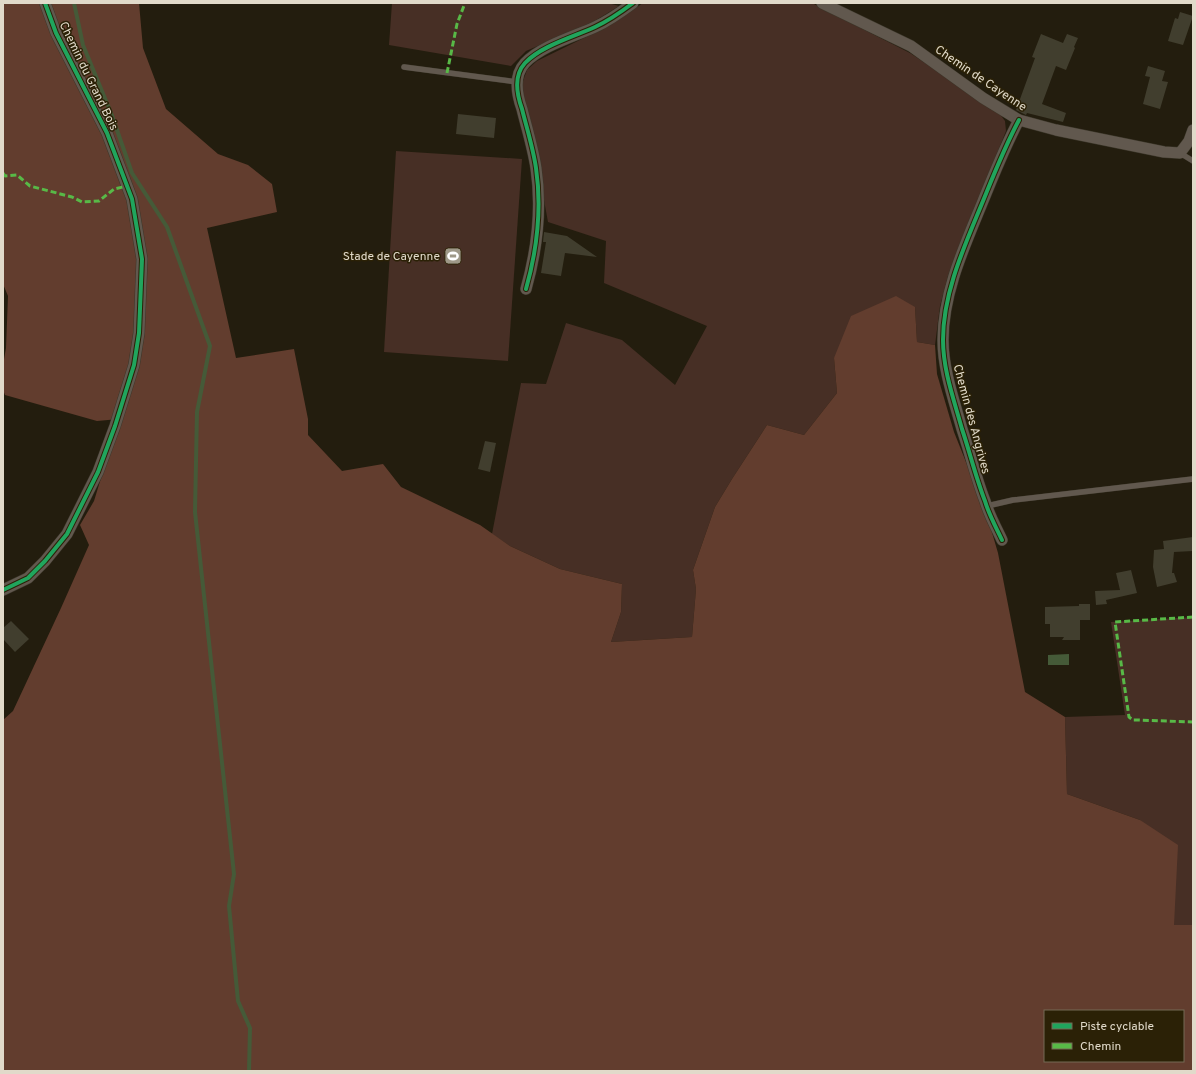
<svg xmlns="http://www.w3.org/2000/svg" width="1196" height="1074" font-family="Overpass,sans-serif">
	<style>
		.green { fill: #472f25 }
		.forest { fill: #623d2e; fill-rule: evenodd }
		.water { fill: #455a38 }
		.lines { fill: none; stroke-linecap: round; stroke-linejoin: round }
		.stream { stroke: #455a38; stroke-width: 4 }
		.building { fill: #413e2e }
		.lane-casing { stroke: #3c372a; stroke-width: 6 }
		.street-casing { stroke: #3c372a; stroke-width: 12 }
		.lane { stroke: #61584e; stroke-width: 5.5 }
		.street { stroke: #61584e; stroke-width: 11 }
		.quiet { stroke: #58b947; stroke-width: 3; stroke-dasharray: 6 3; stroke-linecap: butt }
		.cycleway-casing { stroke: #2b2106; stroke-width: 6 }
		.cycleway { stroke: #20a55d; stroke-width: 4 }
		.labels { text-anchor: middle; stroke-width: 3; stroke-linejoin: round; paint-order: stroke }
		.street-label { font-size: 12px; fill: #e1daca; stroke: #2b2106 }
		.poi-label { font-size: 12px; fill: #e1daca; stroke: #2b2106; text-anchor: end }
	</style>
	<rect width="100%" height="100%" fill="#231d0e"/>
	<g class="green">
		<polygon points="392,3 412,4 413,3 608,3 619,6 593,22 526,51 511,66 389,45"/>
		<polygon points="643,3 812,3 910,53 997,110 1005,121 1006,131 948,276 940,306 935,345 917,342 915,307 834,358 837,393 804,435 767,425 732,479 715,507 693,570 696,589 692,637 611,642 621,612 622,584 560,569 510,546 492,534 521,383 546,384 566,323 622,340 675,385 707,326 604,283 606,241 548,222 528,112 523,95 523,81 527,70 537,61 592,34 615,22"/>
		<polygon points="396,151 522,159 508,361 384,352"/>
		<polygon points="1193,617 1193,925 1174,925 1140,820 1067,794 1065,717 1125,715 1111,622"/>
	</g>
	<path class="forest" d="M3 3H139L143 48 166 109 218 154 248 165 272 184 277 212 207 228 236 358 294 349 308 419V435L342 471 383 464 401 487 480 525 510 546 560 569 622 584 621 612 611 642 692 637 696 589 693 570 715 507 732 479 767 425 804 435 837 393 834 358 851 316 896 296 915 307 917 342 935 345 937 374 954 432 986 512 998 553 1025 692 1065 717 1067 794 1140 820 1178 845 1174 925H1193V1071H3V720L13 711 61 608 89 545 80 525 94 501 119 419 97 421 5 395 3 390V365L6 348 8 296 3 284ZM1045 1011H1183V1061H1045Z"/>
	<polygon class="water" points="1069,654 1069,665 1048,665 1048,655"/>
	<g class="lines">
		<polyline class="stream" points="74,3 83,45 111,113 132,173 167,227 210,346 197,412 195,512 234,874 229,906 238,1001 250,1028 249,1071"/>
	</g>
	<g class="building">
		<polygon points="1180,12 1193,16 1183,45 1168,41 1175,18 1178,19"/>
		<polygon points="1041,34 1063,43 1067,34 1078,38 1074,47 1075,48 1066,70 1056,66 1042,104 1066,113 1063,122 1027,113 1026,115 1016,110 1035,58 1032,57"/>
		<polygon points="1148,66 1165,71 1162,81 1168,82 1160,109 1143,104 1150,77 1145,76"/>
		<polygon points="458,114 496,118 494,138 456,134"/>
		<polygon points="544,232 567,236 597,257 565,253 561,276 541,273 546,242 543,242"/>
		<polygon points="485,441 496,443 490,472 478,469"/>
		<polygon points="1193,537 1193,551 1174,552 1172,573 1174,573 1177,582 1157,587 1153,567 1154,550 1164,549 1163,541"/>
		<polygon points="1131,570 1137,593 1106,600 1107,604 1096,605 1095,591 1120,590 1116,573"/>
		<polygon points="1079,604 1090,604 1090,620 1080,620 1080,640 1062,640 1064,637 1050,637 1050,624 1045,624 1045,607 1079,606"/>
		<polygon points="11,621 29,639 15,652 3,639 3,628"/>
	</g>
	<g class="lines">
		<g class="lane-casing">
			<g id="lane">
				<polyline points="404,67 517,82"/>
				<polyline points="1180,153 1193,161"/>
				<polyline points="987,506 1013,500 1193,479"/>
			</g>
		</g>
		<g class="street-casing">
			<g id="street">
				<polyline points="822,3 911,46 983,98 1019,120 1056,130 1164,152 1180,153 1189,141 1193,130"/>
				<path d="M526 289C537 250 542 209 536 168 533 148 527 129 522 109 517 95 513 76 525 63 541 46 573 37 595 27 608 21 621 12 633 3"/>
				<path d="M1002 540C996 527 989 515 985 501 976 478 970 453 962 429 954 400 943 370 943 340 943 292 965 245 983 201 994 174 1005 146 1019 120"/>
				<polyline points="3,590 28,578 45,561 67,534 98,472 115,426 134,365 139,333 142,259 132,199 107,133 56,33 45,3"/>
			</g>
		</g>
		<use href="#lane" class="lane"/>
		<use href="#street" class="street"/>
		<g class="quiet">
			<polyline points="447,73 457,24 465,3"/>
			<polyline points="3,173 5,176 17,175 30,186 72,197 82,202 99,201 114,189 127,186"/>
			<polyline points="1193,617 1115,622 1129,717 1133,720 1138,720 1193,722"/>
		</g>
		<g class="cycleway-casing">
			<g id="cycleway">
				<path d="M526 289C537 250 542 209 536 168 533 148 527 129 522 109 517 95 513 76 525 63 541 46 573 37 595 27 608 21 621 12 633 3"/>
				<path d="M1002 540C996 527 989 515 985 501 976 478 970 453 962 429 954 400 943 370 943 340 943 292 965 245 983 201 994 174 1005 146 1019 120"/>
				<polyline points="3,590 28,578 45,561 67,534 98,472 115,426 134,365 139,333 142,259 132,199 107,133 56,33 45,3"/>
			</g>
		</g>
		<use href="#cycleway" class="cycleway"/>
	</g>
	<defs>
		<g id="stadium-square" transform="scale(0.9)"><rect x="-9" y="-9" width="18" height="18" rx="4" fill="#9e9888" stroke="#2b2106"/><path d="M0-5a6.5 5 0 1 0 0 10a6.5 5 0 1 0 0-10ZM-3.5-1.8h7v3.6h-7Z" fill="#fff"/></g>
	</defs>
	<g fill-rule="evenodd">
		<use href="#stadium-square" x="453" y="256"/>
	</g>
	<g class="labels">
		<g class="street-label">
			<text transform="translate(89 76) rotate(64)" y="4">Chemin du Grand Bois</text>
			<text transform="translate(981 78) rotate(34)" y="4">Chemin de Cayenne</text>
			<text transform="translate(972 419) rotate(75)" y="4">Chemin des Angrives</text>
		</g>
		<g class="poi-label">
			<text x="440" y="260">Stade de Cayenne</text>
		</g>
	</g>
	<rect width="1196" height="1074" fill="none" stroke="#e1daca" stroke-width="8"/>
	<rect x="1044" y="1010" width="140" height="52" fill="#2b2106" stroke="#746b54"/>
	<rect x="1052" y="1023" width="20" height="6" fill="#20a55d" stroke="#746b54"/>
	<text x="1080" y="1030" font-size="12" fill="#e1daca">Piste cyclable</text>
	<rect x="1052" y="1043" width="20" height="6" fill="#58b947" stroke="#746b54"/>
	<text x="1080" y="1050" font-size="12" fill="#e1daca">Chemin</text>
</svg>
